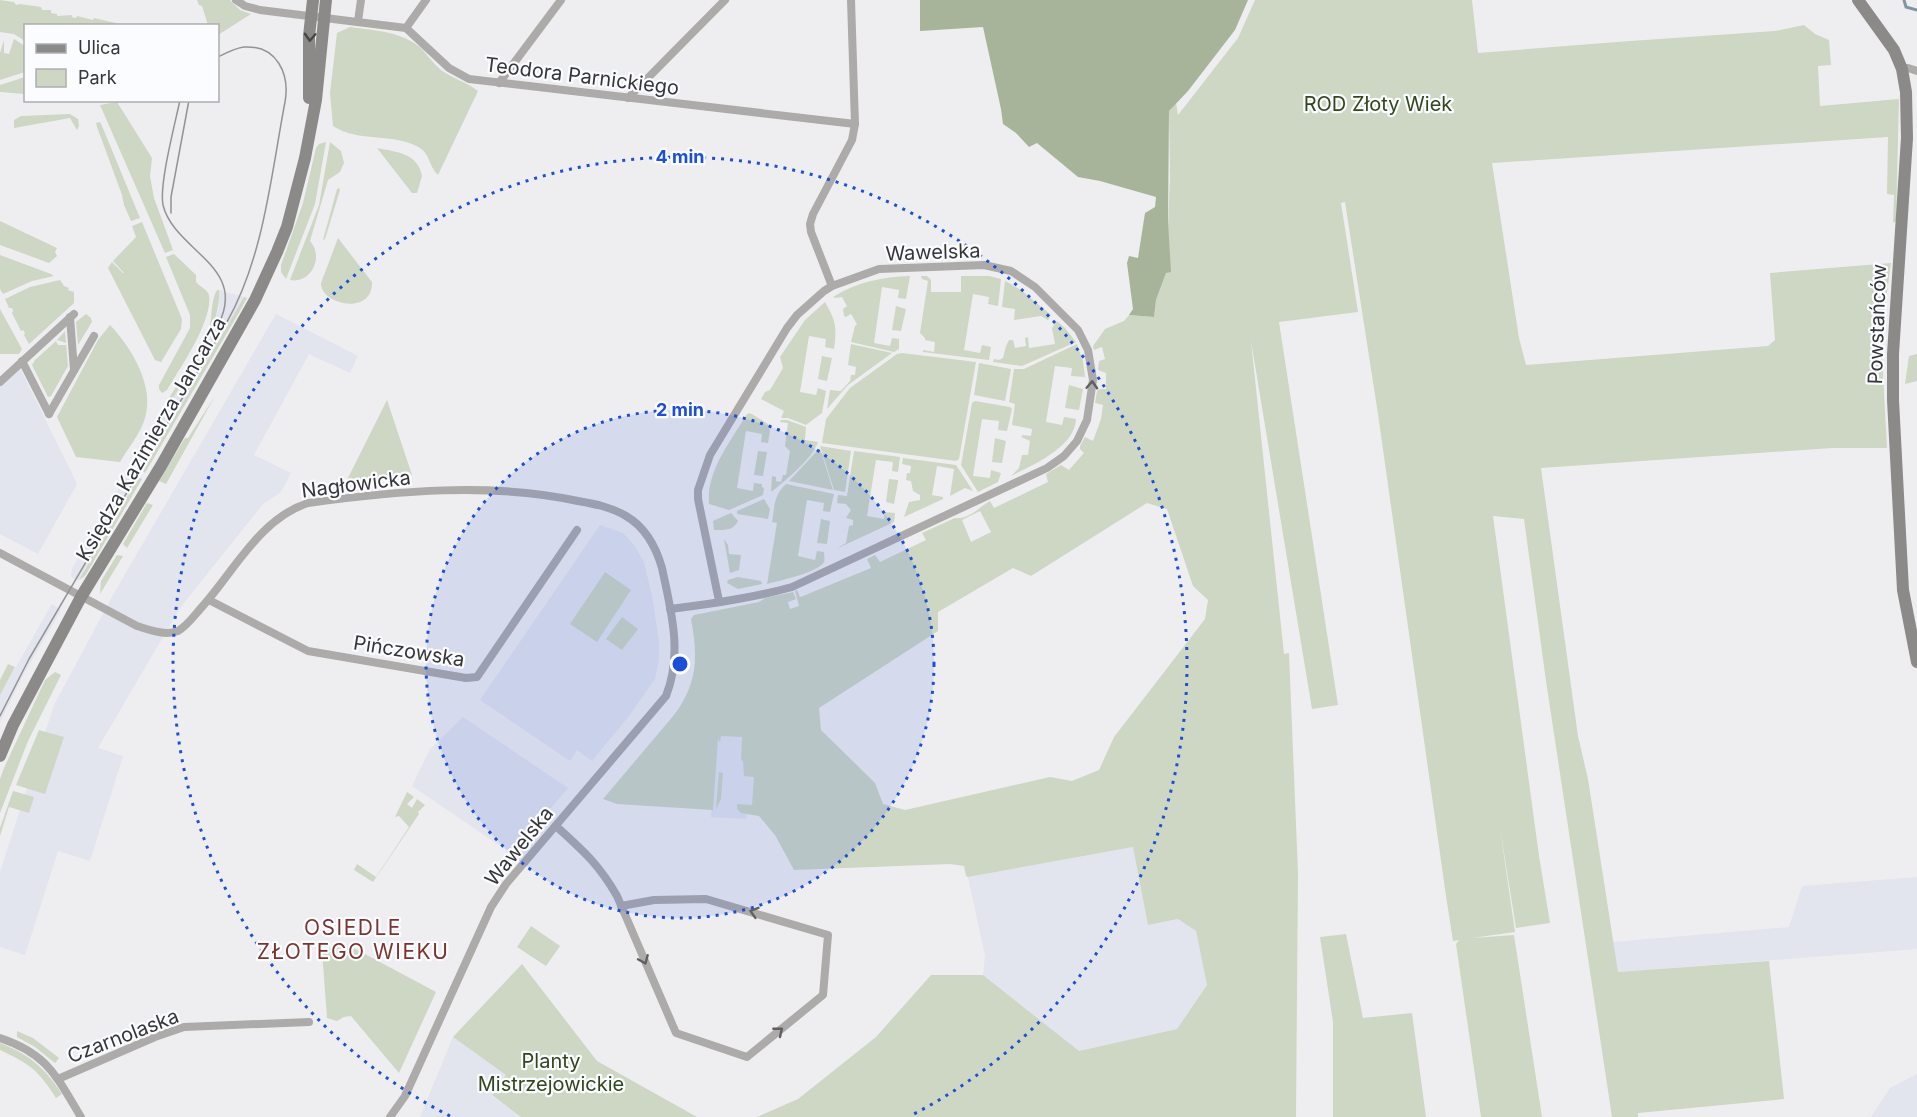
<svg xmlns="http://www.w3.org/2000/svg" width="1917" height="1117" font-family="Inter,sans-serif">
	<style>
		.built { fill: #e2e4ee }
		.green { fill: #cdd7c4; fill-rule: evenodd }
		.forest { fill: #a7b49a }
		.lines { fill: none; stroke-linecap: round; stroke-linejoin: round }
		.stream { stroke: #8097a1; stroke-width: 3 }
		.street { stroke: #acabaa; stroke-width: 8 }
		.secondary { stroke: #8b8a88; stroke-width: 12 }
		.tram { stroke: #939395; stroke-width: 1.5 }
		.oneway { stroke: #474748 }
		.oneway2 { stroke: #5f5f60 }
		.ring { fill: none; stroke: #1d4ed8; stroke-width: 3; stroke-dasharray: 3 6 }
		.labels { text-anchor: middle; stroke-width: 4.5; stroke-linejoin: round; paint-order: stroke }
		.street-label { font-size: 20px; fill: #363638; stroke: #fbfcff }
		.park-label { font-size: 20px; fill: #33471c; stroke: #fbfcff }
		.neighbourhood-label { font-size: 21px; letter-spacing: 1.5px; fill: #7a342d; stroke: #fbfcff }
		.centre { fill: #1d4ed8; stroke: #fbfcff; stroke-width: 3 }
		.ring-label { font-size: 18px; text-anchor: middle; font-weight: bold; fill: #1d4ed8; stroke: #fbfcff; stroke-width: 4.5; stroke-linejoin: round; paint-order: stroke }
	</style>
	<rect width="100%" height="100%" fill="#eeeef1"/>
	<g class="built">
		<polygon points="219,290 244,297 143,471 133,465 211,331 219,308"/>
		<polygon points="276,314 358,356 350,373 309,354 254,455 291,473 281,492 263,504 180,608 98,748 123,756 90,861 58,851 25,955 0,947 0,872 54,705 113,595"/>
		<polygon points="20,368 77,484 38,554 0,534 0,387"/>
		<polygon points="129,471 139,477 79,580 76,580 71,576 72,569"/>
		<polygon points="600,525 623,533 634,545 644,562 652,596 659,641 659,660 655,679 629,716 592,761 577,750 570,761 480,700"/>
		<polygon points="52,604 61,610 25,672 0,722 0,695"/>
		<polygon points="463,717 568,788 512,854 412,786 430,749"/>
		<polygon points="724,729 740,730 759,771 759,816 747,814 746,819 711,817 718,738"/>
		<polygon points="1134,847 1148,925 1178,919 1196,931 1207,985 1177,1029 1079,1051 983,975 985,956 968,877"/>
		<polygon points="1917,877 1917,949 1618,972 1613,942 1789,927 1802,886"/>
		<polygon points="453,1037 507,1075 492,1096 521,1117 420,1117"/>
		<polygon points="1917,1074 1917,1117 1871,1117 1890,1088"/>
	</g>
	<g class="green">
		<polygon points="0,0 14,2 16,5 20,4 41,7 42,10 51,10 51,13 57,14 57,16 72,15 72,17 76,18 77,16 93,20 94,18 120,24 135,24 135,25 26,26 25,41 14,34 0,32"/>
		<polygon points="197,0 230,0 240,10 251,14 218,35 218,26 208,25 202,6 199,5"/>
		<path d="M1255 0H1472L1478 53 1630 41 1775 31 1804 25 1815 34 1829 40 1831 65 1818 66 1820 106 1899 99 1896 221 1893 223 1894 195 1887 194 1888 137 1492 163 1519 338 1526 365 1768 346 1775 340 1770 273 1891 263 1881 337 1887 448H1832L1541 468 1578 736 1588 779 1618 972 1769 961 1784 1099 1638 1113V1117H1612L1546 681 1524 519 1493 516 1539 856 1550 923 1516 928 1500 828 1515 932 1472 938 1514 935 1542 1117H1481L1456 944 1459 940 1453 941 1446 896 1378 414 1345 202 1341 203 1358 312 1279 322 1338 705 1312 709 1251 341 1284 654 1289 653 1298 873 1296 1117H757L798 1099 876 1037 931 975H983L1079 1051 1177 1029 1207 985 1196 931 1178 919 1148 925 1133 847 968 877 966 876 964 866 950 864 794 870 775 835 759 816 741 813 737 809V804L752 805 754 777 744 776 743 761 741 760 742 737 721 736 720 742 718 739 713 810 617 804 603 799 674 715C698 683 698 656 691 619L694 615 759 602 765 598 793 592 796 599 788 602 790 609 799 606 795 591 797 590 800 597 803 596 871 568 867 559 875 555 880 562 926 540 922 533 955 518C969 520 979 507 990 501L994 508 1048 482 1046 474 1061 465 1069 470 1084 453 1080 449V446L1085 437 1093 441 1101 419 1103 405 1095 403 1097 391 1100 389H1106V373L1098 370 1099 361 1105 359 1102 347 1094 350 1093 346 1105 329 1124 321 1129 315 1154 317 1156 300 1166 273 1170 178 1169 111 1176 103 1178 115 1238 38ZM1147 503 1167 509 1193 586 1208 600 1205 619 1114 737 1099 770 1072 781 1050 777 905 810 883 804 875 783 821 730 819 708 938 631V612L1013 568 1031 576ZM980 511 991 532 971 542 962 520Z"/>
		<path d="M350 27C376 31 402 31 422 49 428 56 434 64 441 70 453 79 467 82 478 91L438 175C429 167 430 154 420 148 394 132 358 143 333 126L330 93 337 33Z"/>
		<polygon points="14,39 25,46 25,72 0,80 0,53 4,40 4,53 9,54"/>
		<polygon points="25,77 25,94 0,92 0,85"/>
		<polygon points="117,102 152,158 150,176 154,198 173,250 165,253 100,105"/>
		<polygon points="70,114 78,119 79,126 77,130 70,118 14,128 14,120 21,116"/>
		<polygon points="100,122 102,126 140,218 131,221 124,205 122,195 97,127 96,123"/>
		<polygon points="326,142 315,204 286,279 281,272 281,265 303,203 316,148 319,144"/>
		<path d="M330 142 341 151 344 163 340 172 328 180 310 241C324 256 312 284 290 280L319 205Z"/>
		<path d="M377 148C396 152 418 153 422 176L417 193H412Z"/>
		<polygon points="339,188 340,190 325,239 323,240 337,189"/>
		<polygon points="0,221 57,248 55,252 57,256 49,263 0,245"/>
		<polygon points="142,222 182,319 181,329 161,362 155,360 108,268 112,262 123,273 124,273 113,261 136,237 132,226"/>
		<path d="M338 238 372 282C373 316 320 305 321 283Z"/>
		<path d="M174 254 196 275V282C200 287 207 289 209 295 213 321 180 368 167 390L162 393 159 389V385L190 328V315L166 257Z"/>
		<polygon points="0,255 51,274 54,276 32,281 3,294 0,289"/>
		<path d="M910 276 906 299 898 298 899 290 882 287 874 343 890 346 892 338 899 339V349L894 352 851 342 855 326 857 324 851 314 846 317 844 316 843 309 847 306 842 297 836 298 833 297C857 282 882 277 910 276Z"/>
		<polygon points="921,276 927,276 931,280 931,292 961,292 961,276 989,276 1001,279 998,306 988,304 989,297 973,294 964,350 980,353 982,345 991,347 989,360 923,352 923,350 934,352 935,342 925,340 925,338 920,333 928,281 922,279"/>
		<polygon points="60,280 64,286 69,288 68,290 74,292 74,303 29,344 24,335 25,333 23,330 21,331 12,313 13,311 12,308 9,308 5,299 30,287"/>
		<polygon points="1005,281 1021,290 1051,315 1048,320 1041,316 1014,320 1015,309 1002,307"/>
		<path d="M217 290H219C222 328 184 378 165 411L167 402C180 379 197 356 208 332 213 319 210 301 217 290Z"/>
		<polygon points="244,297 247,298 237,316 145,473 143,471"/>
		<path d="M825 302C836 321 837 327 834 349L825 347 826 339 809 336 800 392 816 395 818 388 826 391 822 413 806 425 788 418H781L784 411 761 399 765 392 770 390 783 368 780 357 805 320Z"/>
		<polygon points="896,306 906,309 901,331 892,330"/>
		<polygon points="0,309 22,349 19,354 0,354"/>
		<polygon points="86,314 91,318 92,322 78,345 76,322"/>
		<polygon points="1057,321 1065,328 1076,342 1022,366 993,362 994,359 999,360 1003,358 1006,346 1009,340 1013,340 1015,348 1026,346 1025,338 1028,337 1029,348 1055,344 1052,328"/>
		<path d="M110 325C131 347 155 386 145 418 141 433 128 448 120 462L76 457 57 417 98 340Z"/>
		<polygon points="65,331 68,366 51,396 48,397 32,365 35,360 56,341 58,345 66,345 66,343 57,340"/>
		<polygon points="851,344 892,353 848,385 827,409 830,390 841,391 850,381 851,375 855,375 856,367 848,365"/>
		<path d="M1077 344 1083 361 1085 377 1071 376 1072 368 1055 366 1046 422 1062 425 1064 417 1076 419C1075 447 1033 465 1011 476L1019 468 1022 455H1028L1030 441 1021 437 1023 435 1031 436 1032 429 1012 425 1015 404 1009 402 1014 369H1024Z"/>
		<polygon points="902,353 976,362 959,459 956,461 822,443 826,419 850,388 897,354"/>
		<polygon points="1917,354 1917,381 1905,384 1909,356"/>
		<polygon points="822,356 832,358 827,381 818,379"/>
		<polygon points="979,363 1011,369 1005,401 974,395"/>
		<polygon points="1069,385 1083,389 1079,410 1065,408"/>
		<polygon points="215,396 166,484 159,481 185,438 188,438"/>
		<polygon points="387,400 412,475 347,480"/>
		<polygon points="975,401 1010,407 1012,409 1007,431 998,430 999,421 982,419 973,476 990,478 991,470 1001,473 998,482 978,492 961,465 971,409 972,403"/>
		<path d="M750 413 768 424 770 431 768 443 761 442 762 434 746 431 737 488 753 491 754 483 762 484V487L764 488 763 495 729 510 709 504C706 471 731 441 747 414Z"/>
		<path d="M781 420H787L806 427 805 440 818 442C813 458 784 482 771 492L772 476 776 477V481L781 482 783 475H786L790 451 785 446 788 423 780 422Z"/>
		<polygon points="995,438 1006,441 1002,463 992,462"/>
		<polygon points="820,446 851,451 845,492 834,490"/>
		<polygon points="820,448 833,490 789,481"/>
		<polygon points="758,451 767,452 763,476 754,475"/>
		<polygon points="854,451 900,457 898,472 892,471 893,462 876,460 867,516 884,519 885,512 895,513 894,522 836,549 846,543 849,526 853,525 853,520 846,518 851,510 846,504 837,503 838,495 847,496"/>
		<polygon points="903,458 956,465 973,491 965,488 950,496 954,469 937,466 932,495 943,497 943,499 904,517 909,502 920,500 920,495 913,491 911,481 906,480 907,473 910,473 911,466 902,464"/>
		<polygon points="139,477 142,479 85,576 79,580"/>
		<polygon points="889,479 898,480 898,482 894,504 886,502"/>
		<path d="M786 484 834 494 830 512 823 511 824 503 807 500 798 556 815 560 817 551 824 552C824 555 825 559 824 562 819 572 779 581 767 584L777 523 772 522C775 506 773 496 786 484Z"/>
		<polygon points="764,499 770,509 768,519 737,514 737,511"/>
		<polygon points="147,503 153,505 127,548 123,544"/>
		<path d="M731 513 738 521C733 531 724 530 714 530L713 521Z"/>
		<polygon points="821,519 830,521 827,544 817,543"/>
		<polygon points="724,539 728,545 729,554 741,555 739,570 730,573"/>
		<polygon points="117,555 123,556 100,594 101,581"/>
		<polygon points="605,572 631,590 597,642 570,624"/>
		<polygon points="738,577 761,581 762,584 738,589 727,583 728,580"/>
		<polygon points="622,617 638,629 622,650 606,639"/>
		<polygon points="8,664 15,667 0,695 0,680"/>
		<polygon points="55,672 61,675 28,741 0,813 0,779 4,768 45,680"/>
		<polygon points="39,730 64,737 45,794 16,785"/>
		<polygon points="719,772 723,773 721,799 716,809"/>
		<polygon points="13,791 34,797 29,813 9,807 0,836 0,828"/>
		<polygon points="407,792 414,797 407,804 412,808 417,799 425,805 418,812 419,814 373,882 354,870 357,864 376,877 409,827 399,816 395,817"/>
		<polygon points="531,926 560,946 546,966 517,947"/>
		<polygon points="1346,934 1363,1018 1412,1013 1426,1117 1333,1117 1333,1022 1320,937"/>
		<polygon points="335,946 350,946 436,992 399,1073 351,1016 344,1017 337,1021 327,1018 322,951"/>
		<polygon points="522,964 597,1061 697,1117 521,1117 492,1095 506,1075 453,1037"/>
		<polygon points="17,1031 33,1038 59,1058 55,1063 35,1047 17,1037"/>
		<path d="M0 1043C30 1055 44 1067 62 1094L56 1098C38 1070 30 1064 0 1050Z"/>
	</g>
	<polygon class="forest" points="920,0 1248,0 1235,30 1188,91 1169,111 1168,222 1171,272 1166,273 1156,300 1154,317 1129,315 1133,309 1127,263 1129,256 1138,258 1145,213 1155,207 1156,197 1100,181 1078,177 1037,143 1029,147 1016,133 1003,124 1001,109 983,27 920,31"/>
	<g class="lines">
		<polyline class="stream" points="1904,0 1906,7 1917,10"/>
		<g class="street">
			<polyline points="236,0 245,6 260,10 406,28 449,68 469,79 855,124"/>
			<polyline points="358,21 361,0"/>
			<polyline points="406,28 426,0"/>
			<polyline points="1902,69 1908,68 1917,71"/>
			<polyline points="499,83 561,0"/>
			<polyline points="628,98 725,0"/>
			<polyline points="832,286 811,232 810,224 813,214 852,140 855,124 851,0"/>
			<polyline points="70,317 74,370"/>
			<polyline points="22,361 49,414"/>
			<polyline points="0,382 74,314"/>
			<polyline points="49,414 94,336"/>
			<path d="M0 553 137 626C150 630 165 636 178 631 187 626 194 616 201 608 233 573 260 518 308 503 396 491 491 482 578 501 595 504 611 507 626 516 645 527 656 547 662 568 671 611 683 653 666 696L506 884 491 907 405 1096 390 1117"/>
			<polyline points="209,600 308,651 466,678 477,677 577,530"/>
			<path d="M670 609C711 604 753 598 792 587L1047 468 1064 456 1077 441 1087 420 1093 380 1088 350 1078 330 1035 287 1011 271 984 265 879 269 832 286 824 291 797 315 787 328 710 455 698 490V499L719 601"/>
			<path d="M556 826C583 851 598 863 617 896L676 1033 747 1057 823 995 828 935 706 899 654 900 621 906"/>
			<path d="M0 1038C48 1054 56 1076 81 1117"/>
			<polyline points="58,1079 155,1037 184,1027 309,1022"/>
		</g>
		<g class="secondary">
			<polyline points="1858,0 1894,50 1902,69 1906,92 1907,138 1893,354 1893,400 1903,590 1917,662"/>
			<polyline points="309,98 309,36 313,0"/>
			<polyline points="0,756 13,725 81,597 161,466 255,300 277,252 287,227 305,158 316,100 326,0"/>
		</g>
		<g class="tram">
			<path d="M180 100C175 124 159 184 163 205 174 251 249 266 218 325"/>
			<polyline points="171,213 171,197 189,100"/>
			<path d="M0 716 29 659 227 322C264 256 271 175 285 102 290 74 277 45 244 47 235 48 226 53 218 57"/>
		</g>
	</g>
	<defs><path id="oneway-chevron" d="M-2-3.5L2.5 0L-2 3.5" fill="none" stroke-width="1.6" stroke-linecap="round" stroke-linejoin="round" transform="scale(1.5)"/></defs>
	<use class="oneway" href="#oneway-chevron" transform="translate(310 37) rotate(93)"/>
	<g class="oneway2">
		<use href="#oneway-chevron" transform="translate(1092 385) rotate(-87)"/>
		<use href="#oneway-chevron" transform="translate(754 912) rotate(-163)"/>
		<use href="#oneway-chevron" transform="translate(644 960) rotate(67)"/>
		<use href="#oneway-chevron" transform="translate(779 1031) rotate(-39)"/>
	</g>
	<circle cx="680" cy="664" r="254" fill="#1d4ed8" fill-opacity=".12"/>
	<g class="ring">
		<circle cx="680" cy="664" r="254"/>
		<path d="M450 1116A507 507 0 1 1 910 1116"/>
	</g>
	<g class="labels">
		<g class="street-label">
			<text transform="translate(582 76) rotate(7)" y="7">Teodora Parnickiego</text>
			<text transform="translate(933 252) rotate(-2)" y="7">Wawelska</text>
			<text transform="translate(1877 324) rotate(-88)" y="7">Powstańców</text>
			<text transform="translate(151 439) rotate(-60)" y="7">Księdza Kazimierza Jancarza</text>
			<text transform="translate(356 484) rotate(-7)" y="7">Nagłowicka</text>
			<text transform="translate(409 651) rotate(9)" y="7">Pińczowska</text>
			<text transform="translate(519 846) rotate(-51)" y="7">Wawelska</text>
			<text transform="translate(123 1036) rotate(-21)" y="7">Czarnolaska</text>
		</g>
		<g class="park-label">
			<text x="1378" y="111">ROD Złoty Wiek</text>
			<text x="551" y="1068">Planty<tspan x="551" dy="23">Mistrzejowickie</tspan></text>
		</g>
		<g class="neighbourhood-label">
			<text x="353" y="935">OSIEDLE<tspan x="353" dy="24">ZŁOTEGO WIEKU</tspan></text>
		</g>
	</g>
	<circle cx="680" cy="664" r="9" class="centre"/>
	<g class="ring-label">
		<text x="680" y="163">4 min</text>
		<text x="680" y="416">2 min</text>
	</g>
	<rect x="24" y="24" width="195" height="78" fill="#fbfcff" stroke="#acadaf" stroke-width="1.5"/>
	<rect x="36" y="44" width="30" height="9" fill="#8b8a88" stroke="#acadaf" stroke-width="1.5"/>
	<text x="78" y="54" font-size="18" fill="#363638">Ulica</text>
	<rect x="36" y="69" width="30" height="18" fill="#cdd7c4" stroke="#acadaf" stroke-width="1.5"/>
	<text x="78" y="84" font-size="18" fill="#363638">Park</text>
</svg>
